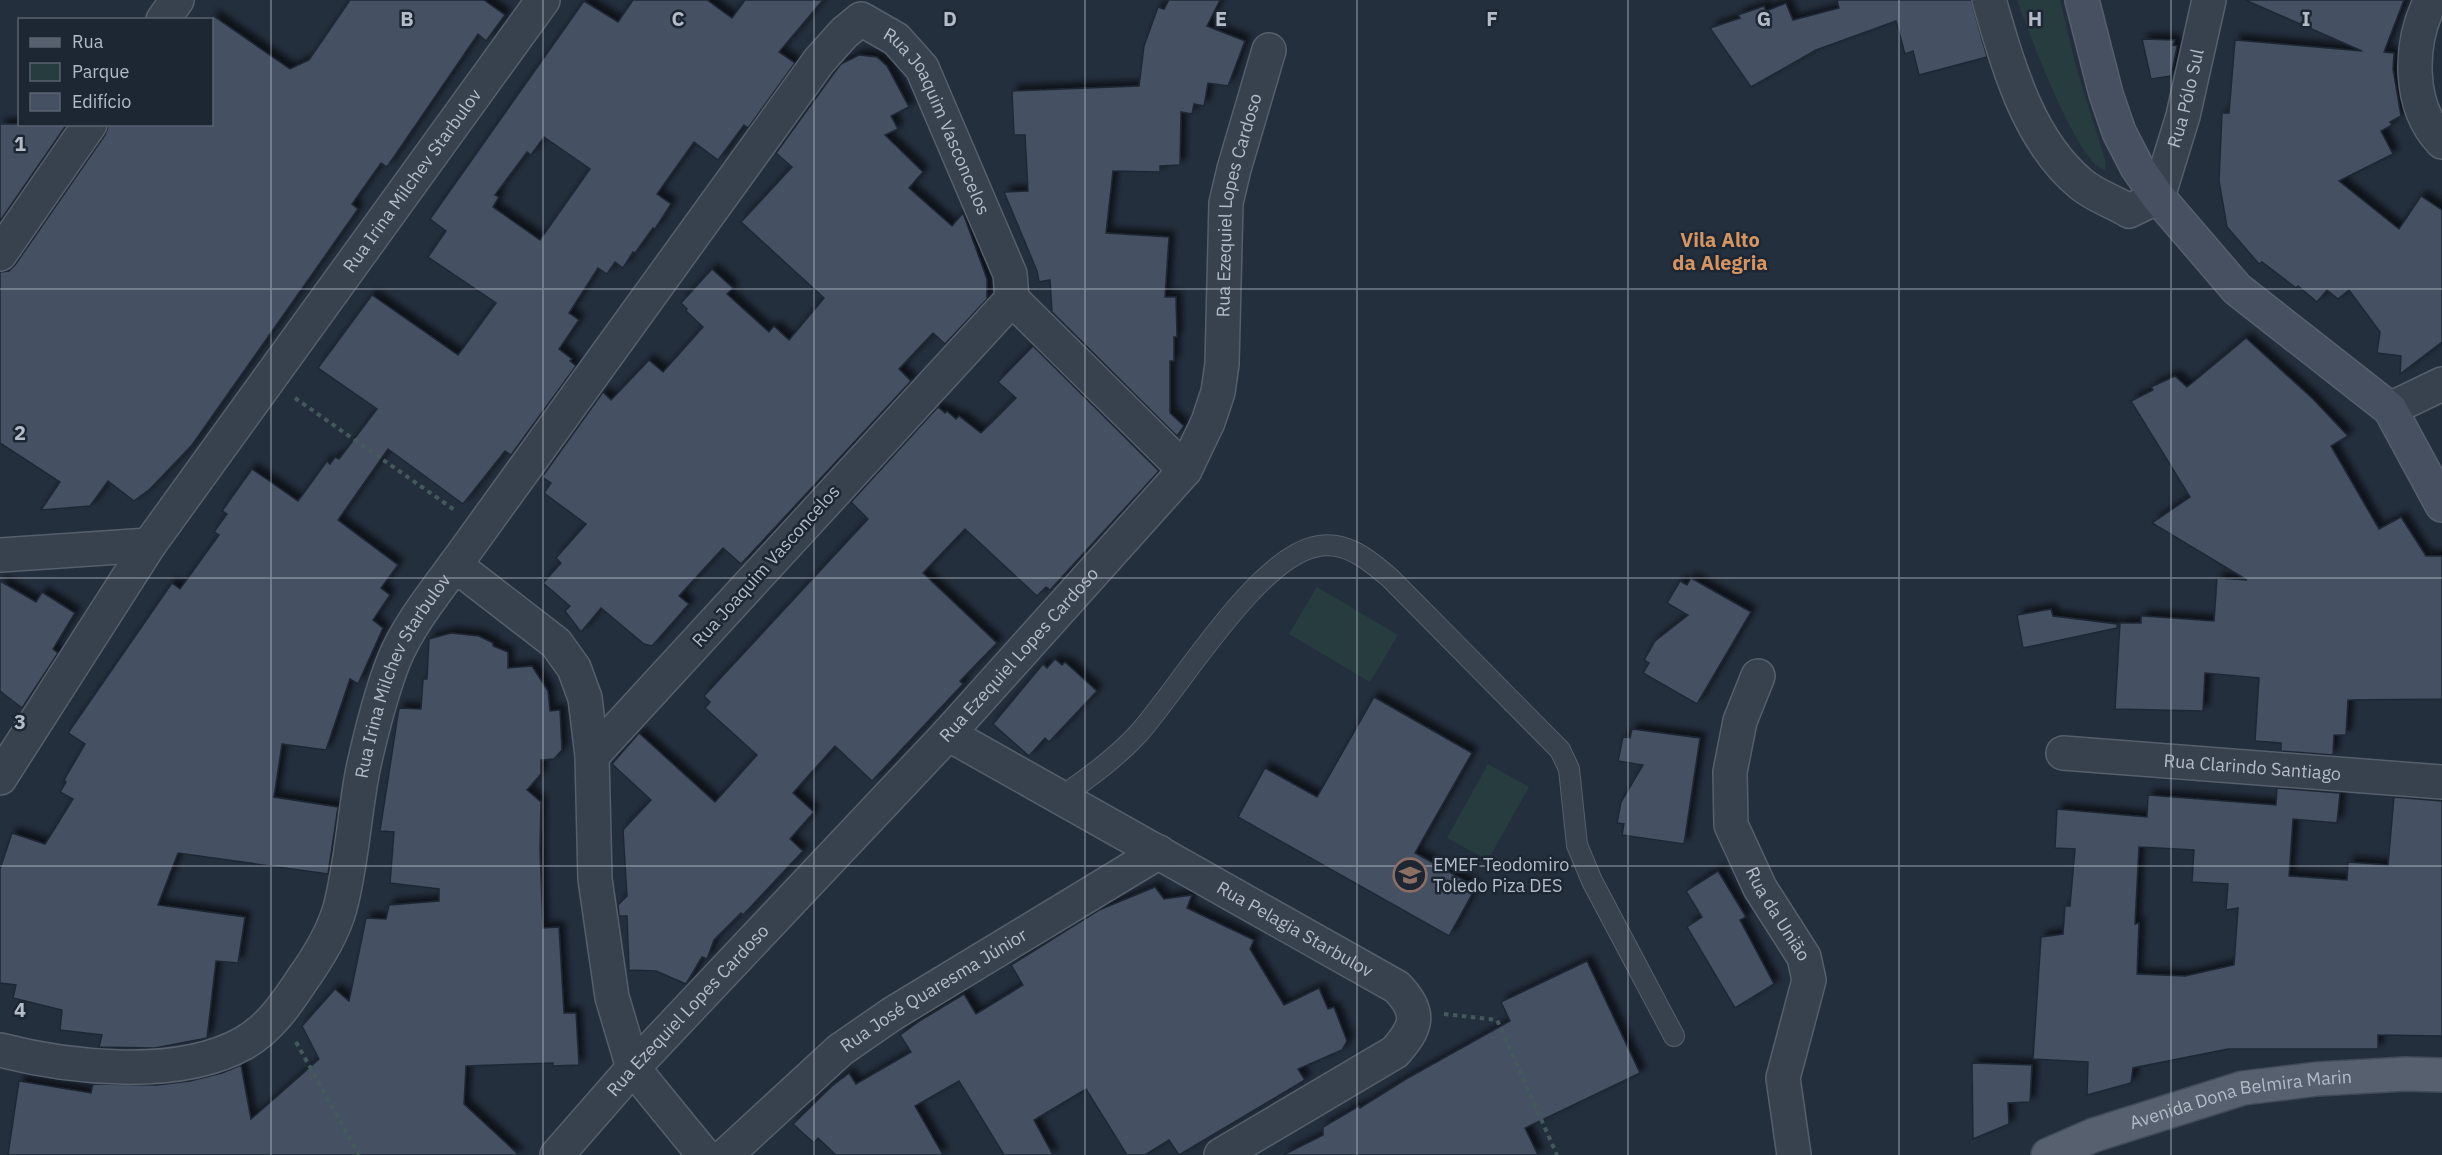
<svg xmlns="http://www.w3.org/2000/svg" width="2442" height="1155" font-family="'IBM Plex Sans',sans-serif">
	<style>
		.green { fill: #263c3f }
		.building { fill: #455162; stroke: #1f2835; stroke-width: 1.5; fill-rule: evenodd; filter: url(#shadow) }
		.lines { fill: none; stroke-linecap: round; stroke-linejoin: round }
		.lane-casing { stroke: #565f6c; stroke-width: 22 }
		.street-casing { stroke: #565f6c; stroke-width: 36 }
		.secondary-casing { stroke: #565f6c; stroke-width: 36 }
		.primary-casing { stroke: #414a57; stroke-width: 36 }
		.path { stroke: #44595c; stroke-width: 4; stroke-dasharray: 4.5 4.5; stroke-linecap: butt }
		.lane { stroke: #38414e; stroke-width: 20 }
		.street { stroke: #38414e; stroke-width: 33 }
		.secondary { stroke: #465061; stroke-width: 33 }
		.primary { stroke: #56606e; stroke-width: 33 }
		.grid { fill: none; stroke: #b4bcc9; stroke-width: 1.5; stroke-opacity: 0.55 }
		.labels { text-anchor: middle; stroke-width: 5; stroke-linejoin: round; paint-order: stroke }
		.street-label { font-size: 18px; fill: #b4bcc9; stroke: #1d2633 }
		.poi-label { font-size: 18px; fill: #b4bcc9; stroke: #1d2633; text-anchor: start }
		.neighbourhood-label { font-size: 20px; font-weight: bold; fill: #d59563; stroke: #1d2633 }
		.grid-label { font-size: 20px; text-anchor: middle; font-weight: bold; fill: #b4bcc9; stroke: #1d2633; stroke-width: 5; stroke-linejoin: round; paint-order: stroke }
	</style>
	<defs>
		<filter id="shadow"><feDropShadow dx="5.5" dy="-5.5" stdDeviation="3" flood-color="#0009"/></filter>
	</defs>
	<rect width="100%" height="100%" fill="#242f3e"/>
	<g class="green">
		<path d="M2017 0H2060L2076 67 2106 163 2105 170C2078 166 2027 28 2017 0Z"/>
		<polygon points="1317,587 1398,635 1370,682 1289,634"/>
		<polygon points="1488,764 1529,787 1488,860 1447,838"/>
	</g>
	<g class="building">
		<polygon points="350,0 484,0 505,15 486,41 478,34 387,167 381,163 352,204 358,209 192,445 150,489 134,501 108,481 90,506 41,510 60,482 0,443 0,272 9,271 15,265 105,135 109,124 212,124 212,15 290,69 309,60"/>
		<path d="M633 0H707L732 18 745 0H823L779 52 795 63 748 128 744 125 718 160 694 142 657 194 671 204 655 229 653 228 635 253 633 252 623 268 615 262 607 274 598 268 569 313 579 320 559 349 572 359 570 361 576 366 511 455 505 451 463 504 388 449 338 520 398 565 381 588 390 595 373 620 383 628 358 684 350 679 326 750 282 744 274 797 338 807 328 874 178 853 158 905 245 917 238 963 216 961 207 1038 155 1048 99 1047 102 1035 60 1030 62 1010 13 998 16 985 0 983V869L12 833 45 844 73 799 60 792 66 782 64 780 85 744 68 733 172 583 180 589 219 535 214 532 227 514 222 511 252 469 298 501 327 461 330 464 335 457 339 459 377 409 318 368 372 295 458 355 496 303 428 257 446 231 430 219 584 1 618 22ZM544 137 590 169 540 240 493 207 499 197 495 195 527 152 531 155Z"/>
		<polygon points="1169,0 1220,0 1207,26 1245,41 1228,86 1208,83 1204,106 1194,104 1192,114 1181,112 1180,165 1160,166 1160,172 1113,171 1106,233 1169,237 1165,297 1176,297 1177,337 1174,337 1174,361 1170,361 1170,413 1184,426 1177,436 1052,312 1050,280 1039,282 1037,271 1004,192 1028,191 1025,135 1014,135 1012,91 1139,86 1144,46 1158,7 1164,9"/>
		<polygon points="1837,0 1971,0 1987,57 1919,75 1913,51 1905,54 1896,21 1816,50 1751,87 1710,28 1740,18 1738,15 1764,6 1766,11 1786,3 1793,20 1839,8"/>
		<polygon points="2245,0 2404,0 2384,52 2394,53 2393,69 2401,116 2390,122 2392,125 2381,131 2393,154 2339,181 2399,229 2421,196 2442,210 2442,342 2400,374 2401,356 2377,353 2380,332 2349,290 2338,299 2327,290 2317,302 2298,286 2296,288 2262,262 2259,264 2227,227 2219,181 2222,113 2229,113 2235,40 2362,51"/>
		<polygon points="2142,39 2175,40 2173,45 2177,46 2171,76 2151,79"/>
		<polygon points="859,55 877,57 887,66 909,107 891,116 898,129 885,135 923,172 909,188 952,226 963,213 987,279 987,299 945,344 933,333 899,369 911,381 741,564 723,548 679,596 689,604 652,646 644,644 601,608 581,632 565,611 570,606 543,583 561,563 556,558 586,524 544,493 551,483 542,477 603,392 611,400 649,360 663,372 703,327 686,311 687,309 681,303 712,269 733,288 727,294 769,332 774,326 789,340 824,298 741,222 792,167 776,153 834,73 841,64"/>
		<polygon points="0,124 67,124 0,221"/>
		<polygon points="2246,338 2313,399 2348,436 2331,446 2379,529 2401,517 2426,556 2442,556 2442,699 2348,700 2346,735 2334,735 2333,755 2281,751 2281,743 2255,741 2259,678 2205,673 2203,711 2115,709 2120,623 2141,623 2141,616 2144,616 2214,621 2217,578 2247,580 2152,523 2190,497 2131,401 2153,390 2151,387 2175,376 2187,387"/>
		<polygon points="1033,346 1159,471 1050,590 1046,587 1037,596 965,529 923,573 997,643 960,681 963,684 872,781 835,746 793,793 814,812 790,839 803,851 743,915 741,913 714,940 707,959 702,957 686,984 656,971 629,970 627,916 619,916 618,905 627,896 623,830 651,800 612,764 639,733 715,802 757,755 705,708 710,702 704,696 868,519 851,502 938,407 945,413 947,411 956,419 959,416 981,433 1016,398 998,382"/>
		<polygon points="1691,578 1751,612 1697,704 1643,673 1649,663 1644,660 1655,641 1688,615 1667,603 1680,581 1687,585"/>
		<polygon points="0,581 36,602 42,592 75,613 53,649 58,653 22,708 0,691"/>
		<polygon points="2051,609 2053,616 2117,624 2117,628 2023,648 2017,615"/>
		<polygon points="451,633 479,636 493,643 493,646 508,652 508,668 532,666 548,691 550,711 560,710 562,750 554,759 541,760 541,774 527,790 541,802 540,850 543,928 559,927 564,1013 576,1013 579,1065 553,1066 553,1063 466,1066 464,1104 519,1155 8,1155 19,1081 91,1093 93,1084 157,1085 190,1081 222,1073 241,1065 251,1119 319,1059 302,1026 335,989 349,1001 366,918 386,919 389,905 439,901 439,889 390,883 394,832 380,831 399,708 421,709 423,679 427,679 429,639"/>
		<polygon points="1055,659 1062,665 1065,662 1097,691 1049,742 1045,738 1029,756 993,724 1043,664 1047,668"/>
		<polygon points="1374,697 1472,753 1415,853 1476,887 1449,936 1238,817 1265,768 1317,797"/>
		<polygon points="1632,729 1700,738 1684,844 1622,835 1624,824 1617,823 1621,802 1643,765 1618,761 1623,737 1630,738"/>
		<path d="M2277 788 2340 793 2337 823 2293 819 2289 876 2347 880 2348 862 2388 865 2394 797 2442 801V1036L2378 1035V1049H2228L2133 1068 2131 1083 2087 1095 2088 1062 2033 1059 2041 937 2063 934 2065 906H2070L2075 849 2055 848 2057 809 2147 817 2148 795 2276 805ZM2139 847 2194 850 2192 882 2228 884 2226 910 2238 908 2234 965 2185 976 2137 974 2139 923 2135 924Z"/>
		<polygon points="1718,871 1746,917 1740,920 1774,984 1735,1008 1687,927 1702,917 1686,891"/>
		<polygon points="1155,887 1164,899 1192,895 1187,908 1254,940 1250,949 1284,1005 1319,988 1328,1009 1334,1007 1347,1041 1342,1050 1298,1069 1305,1080 1179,1155 1169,1140 1145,1155 1127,1155 1086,1089 1034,1120 1053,1155 1004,1155 959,1081 915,1106 943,1155 836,1155 818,1138 814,1143 793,1124 832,1086 849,1073 856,1084 911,1052 900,1035 921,1020 964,994 976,1014 1023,985 1011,965 1099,910"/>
		<polygon points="1587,961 1640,1073 1525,1128 1538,1155 1283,1155 1323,1135 1323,1127 1359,1106 1360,1108 1406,1079 1510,1021 1501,1002"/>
		<polygon points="1972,1063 2032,1065 2030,1102 2008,1103 2009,1124 1973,1139"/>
	</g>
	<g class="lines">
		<g class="lane-casing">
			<path id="lane" d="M1061 797C1088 778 1116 758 1138 734 1180 687 1255 561 1314 547 1344 539 1368 559 1390 578L1560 750 1569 769 1577 845 1592 881 1674 1036"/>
		</g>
		<g class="street-casing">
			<g id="street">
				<path id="s1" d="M1989 0C2008 64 2027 139 2081 184 2094 195 2114 202 2129 211L2158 197 2183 116 2209 0"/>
				<path d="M2431 0C2409 43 2407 105 2442 142"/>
				<polyline points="163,20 177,0"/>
				<polyline points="0,254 90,124"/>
				<polyline points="1012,299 1185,470"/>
				<polyline points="2390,409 2442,384"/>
				<polyline points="0,555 149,545"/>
				<path id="s2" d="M455 565 819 61 844 33 861 19 896 39 922 68 1010 274 1012 299 592 756"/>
				<path id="s3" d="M1758 676 1740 721 1730 772 1731 825 1760 888 1804 957 1809 980 1783 1078 1794 1155"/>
				<path id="s4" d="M948 734 1397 987C1422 1013 1417 1027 1395 1052L1221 1155"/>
				<path id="s5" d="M2063 753 2442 782"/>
				<path id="s6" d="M0 778 149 545 543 0"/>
				<path id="s7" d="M0 1050C69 1068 179 1080 244 1043 269 1029 287 1003 302 980 317 959 333 933 340 908 352 863 354 815 363 769 371 733 380 695 394 660 408 626 433 595 455 565L556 643 574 668 585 698 592 756 595 879 612 997 633 1068 704 1155"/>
				<path id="s8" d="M557 1155 633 1068 948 734 1185 470 1208 422 1218 392 1222 364 1226 203 1234 169 1269 50"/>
				<path id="s9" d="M726 1155 840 1050 892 1014 1159 852"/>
			</g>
		</g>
		<g class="secondary-casing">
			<polyline id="secondary" points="2082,0 2106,94 2119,132 2137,167 2158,197 2237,289 2390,409 2442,505"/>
		</g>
		<g class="primary-casing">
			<g id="primary">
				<path id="s10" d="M2048 1155 2094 1135 2243 1088 2317 1079 2406 1074 2442 1075"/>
			</g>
		</g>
		<g class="path">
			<polyline points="295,398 456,511"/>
			<polyline points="1444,1014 1497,1020 1557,1155"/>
			<polyline points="296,1042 359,1155"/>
		</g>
		<use href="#lane" class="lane"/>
		<use href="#street" class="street"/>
		<use href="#secondary" class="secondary"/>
		<use href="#primary" class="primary"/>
	</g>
	<path class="grid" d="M271 0V1155M543 0V1155M814 0V1155M1085 0V1155M1357 0V1155M1628 0V1155M1899 0V1155M2171 0V1155M0 289H2442M0 578H2442M0 866H2442"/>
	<defs>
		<g id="school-ring" transform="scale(1.725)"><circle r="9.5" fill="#1d2633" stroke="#8d6e63" stroke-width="1.5"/><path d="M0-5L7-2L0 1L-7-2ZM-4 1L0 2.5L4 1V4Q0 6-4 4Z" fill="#8d6e63"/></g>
	</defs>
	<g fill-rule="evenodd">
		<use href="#school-ring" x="1410" y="875"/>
	</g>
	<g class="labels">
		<g class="street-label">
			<text dy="6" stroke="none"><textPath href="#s1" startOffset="399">Rua Pólo Sul</textPath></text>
			<text dy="6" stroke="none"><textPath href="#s2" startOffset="814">Rua Joaquim Vasconcelos</textPath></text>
			<text dy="6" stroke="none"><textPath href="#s6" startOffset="726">Rua Irina Milchev Starbulov</textPath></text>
			<text dy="6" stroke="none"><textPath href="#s8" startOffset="1203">Rua Ezequiel Lopes Cardoso</textPath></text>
			<text transform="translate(766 566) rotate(-48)" y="6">Rua Joaquim Vasconcelos</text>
			<text dy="6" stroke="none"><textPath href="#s8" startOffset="681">Rua Ezequiel Lopes Cardoso</textPath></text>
			<text dy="6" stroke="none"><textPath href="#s7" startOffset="660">Rua Irina Milchev Starbulov</textPath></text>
			<text dy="6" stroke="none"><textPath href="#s5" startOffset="190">Rua Clarindo Santiago</textPath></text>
			<text dy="6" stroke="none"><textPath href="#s3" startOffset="254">Rua da União</textPath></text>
			<text dy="6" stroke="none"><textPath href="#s4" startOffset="398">Rua Pelagia Starbulov</textPath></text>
			<text dy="6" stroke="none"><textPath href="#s9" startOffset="266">Rua José Quaresma Júnior</textPath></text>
			<text dy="6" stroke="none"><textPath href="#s8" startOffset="195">Rua Ezequiel Lopes Cardoso</textPath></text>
			<text dy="6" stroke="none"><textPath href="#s10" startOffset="202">Avenida Dona Belmira Marin</textPath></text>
		</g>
		<g class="poi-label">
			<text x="1433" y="871">EMEF Teodomiro<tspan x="1433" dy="21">Toledo Piza DES</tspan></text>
		</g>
		<g class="neighbourhood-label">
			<text x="1720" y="247">Vila Alto<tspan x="1720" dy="23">da Alegria</tspan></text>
		</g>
	</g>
	<g class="grid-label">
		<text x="407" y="26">B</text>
		<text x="678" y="26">C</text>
		<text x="950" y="26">D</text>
		<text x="1221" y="26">E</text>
		<text x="1492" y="26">F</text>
		<text x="1764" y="26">G</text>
		<text x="2035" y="26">H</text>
		<text x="2306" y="26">I</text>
		<text x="20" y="151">1</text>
		<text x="20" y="440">2</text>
		<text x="20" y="729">3</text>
		<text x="20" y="1017">4</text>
	</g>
	<rect x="18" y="18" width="195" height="108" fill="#1d2633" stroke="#59626f" stroke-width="1.5"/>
	<rect x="30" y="38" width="30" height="9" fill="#56606e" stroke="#59626f" stroke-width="1.5"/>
	<text x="72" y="48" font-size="18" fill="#b4bcc9">Rua</text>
	<rect x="30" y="63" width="30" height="18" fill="#263c3f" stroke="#59626f" stroke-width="1.5"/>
	<text x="72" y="78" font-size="18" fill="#b4bcc9">Parque</text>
	<rect x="30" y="93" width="30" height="18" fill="#455162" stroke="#59626f" stroke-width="1.5"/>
	<text x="72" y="108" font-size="18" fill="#b4bcc9">Edifício</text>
</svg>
